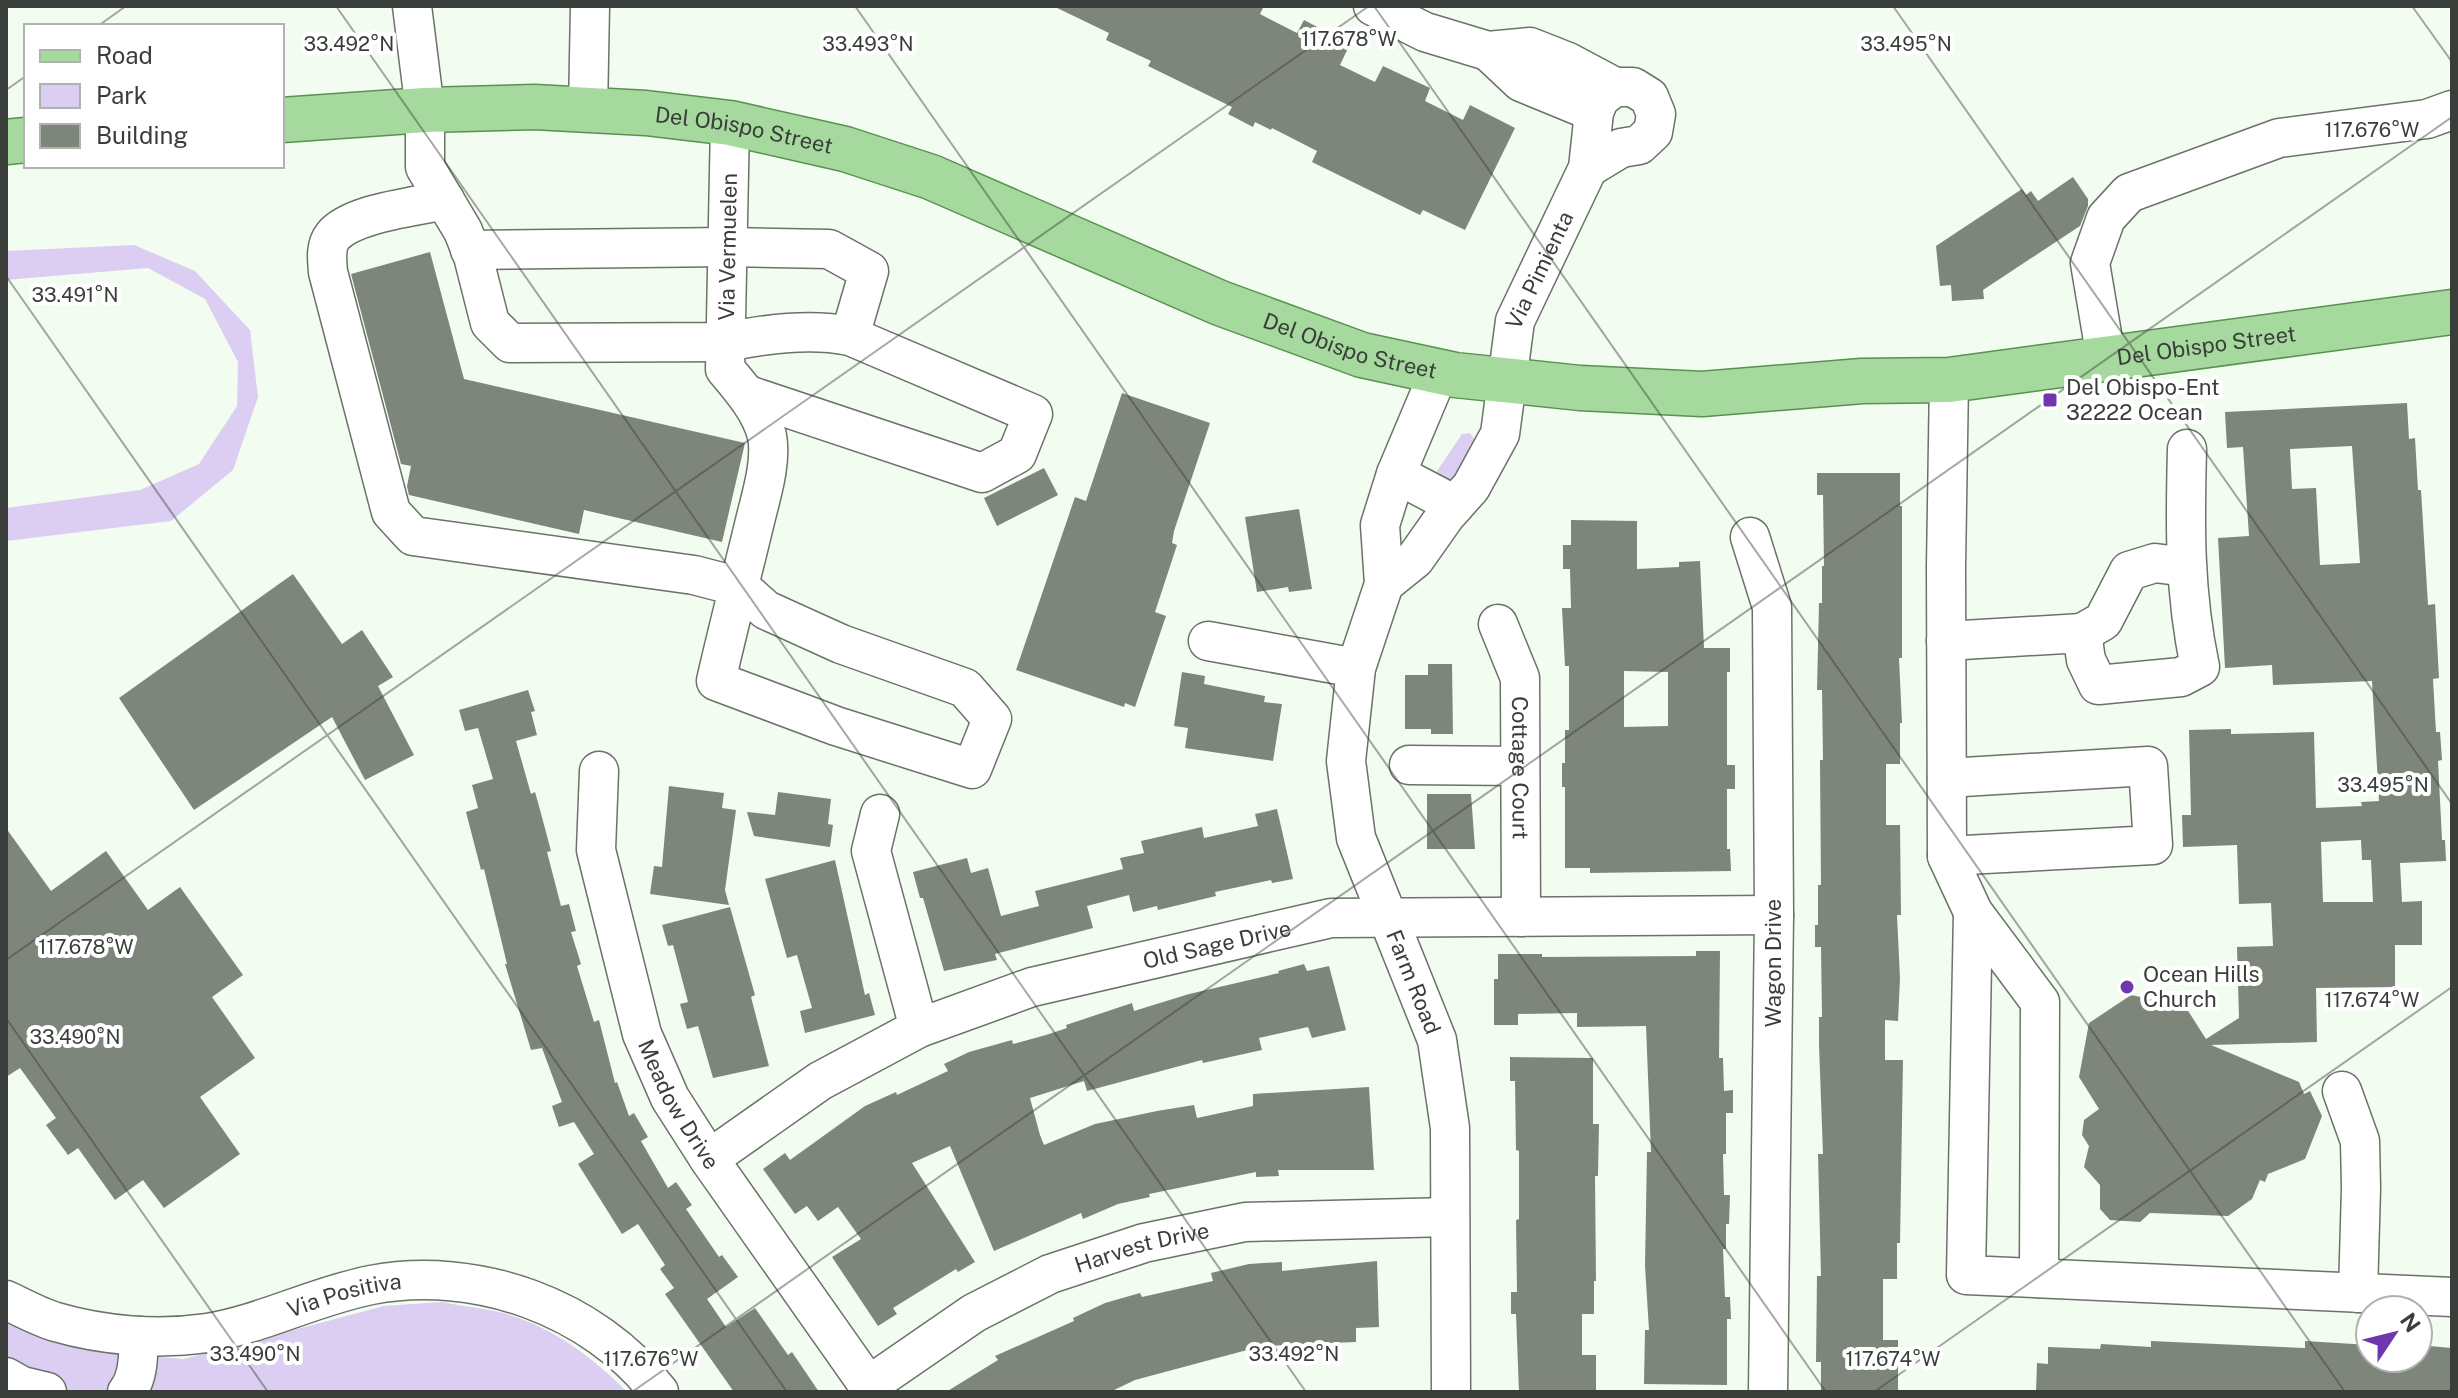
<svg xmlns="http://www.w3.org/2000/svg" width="2458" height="1398" font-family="'Public Sans',sans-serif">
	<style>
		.green { fill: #dbcef2 }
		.building { fill: #7e867c; fill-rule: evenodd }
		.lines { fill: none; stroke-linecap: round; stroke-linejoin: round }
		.minor-casing { stroke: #6b7369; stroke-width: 41 }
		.major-casing { stroke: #599250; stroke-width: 47 }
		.minor { stroke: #fff; stroke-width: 38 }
		.major { stroke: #a6d99d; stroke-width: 44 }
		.ticks { fill: none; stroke: #3a3e3a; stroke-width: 2; stroke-opacity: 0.45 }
		.poi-dot { fill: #6f37ae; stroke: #fff; stroke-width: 3 }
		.labels { text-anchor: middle; stroke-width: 8; stroke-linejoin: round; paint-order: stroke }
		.street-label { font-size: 22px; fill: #3a3e3a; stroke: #fff }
		.poi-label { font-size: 22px; fill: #3a3e3a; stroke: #fff; text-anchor: start }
		.ticks-label { font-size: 20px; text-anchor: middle; fill: #3a3e3a; stroke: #fff; stroke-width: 8; stroke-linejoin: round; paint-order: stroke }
	</style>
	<rect width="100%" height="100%" fill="#f3fcf1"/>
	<g class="green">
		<polygon points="134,245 195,271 250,330 258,397 233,470 171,521 6,541 6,508 140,490 199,464 237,406 238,362 205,299 148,268 6,280 6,251"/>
		<polygon points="1470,433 1476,442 1455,486 1435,479 1437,471 1462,434"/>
		<path d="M442 1302C462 1306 483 1308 503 1313 551 1326 593 1357 627 1392H6V1320L58 1342 108 1353 184 1359 384 1306Z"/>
	</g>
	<g class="building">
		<polygon points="1053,6 1264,6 1260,14 1297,33 1304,20 1350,44 1340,65 1375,82 1383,66 1430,88 1425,101 1463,120 1470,105 1515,128 1465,230 1423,210 1420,215 1312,162 1317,151 1272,128 1271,130 1255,122 1253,127 1228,114 1232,107 1148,66 1151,61 1106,40 1109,33"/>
		<polygon points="2073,177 2088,199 2088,206 2080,226 1983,290 1984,299 1952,301 1951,285 1940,286 1936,246 2022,189 2026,195 2031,191 2038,201"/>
		<polygon points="430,252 464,379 745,443 722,542 584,510 579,534 409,495 407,486 411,466 401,464 351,274"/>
		<polygon points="1122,393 1210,423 1174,531 1172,543 1177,545 1155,612 1166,616 1135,707 1125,703 1124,707 1016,670 1075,497 1086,501"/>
		<path d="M2407 403 2409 439 2415 438 2418 490H2421L2428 605 2435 604 2439 678 2433 679 2436 732H2440L2442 760 2438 761 2442 840H2445L2446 861 2400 863 2402 902 2422 901V945H2395V987L2316 988 2317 1042 2211 1045 2299 1082 2304 1094 2310 1091 2322 1116 2305 1159 2268 1174 2265 1182 2260 1180 2252 1199 2228 1216 2150 1213 2140 1222 2110 1220 2100 1209V1185L2084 1167 2089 1146 2082 1135 2084 1120 2099 1109 2079 1077 2089 1023 2131 995 2185 1006 2206 1039 2239 1018 2237 947 2273 946 2271 903 2239 904 2237 845 2183 847 2182 815H2191L2189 730 2231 729V734L2314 732 2316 808 2362 806 2361 802 2379 801 2372 681 2273 685 2272 665 2225 668 2218 538 2249 536 2243 447 2227 448 2225 412ZM2352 446 2360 563 2320 565 2316 488 2292 489 2290 449ZM2361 840 2362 860H2371L2373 902H2323L2321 842Z"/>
		<polygon points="1044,468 1058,495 997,526 984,498"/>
		<polygon points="1817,473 1900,473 1900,506 1902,506 1902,658 1899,658 1902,723 1900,723 1900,764 1886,764 1886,825 1900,825 1901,915 1897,915 1900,979 1898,1021 1885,1020 1885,1060 1903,1060 1900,1243 1897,1243 1897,1279 1883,1279 1883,1340 1898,1340 1898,1392 1821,1392 1821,1362 1816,1362 1817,1276 1821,1276 1818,1154 1823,1154 1819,1045 1819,1017 1822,1017 1821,947 1815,947 1815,925 1818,925 1818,885 1821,885 1820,760 1823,760 1822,690 1817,690 1819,603 1822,603 1822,566 1824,566 1823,495 1817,495"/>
		<polygon points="1299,509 1312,589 1289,592 1288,587 1257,592 1245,517"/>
		<path d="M1571 520 1637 521V569L1679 567V562L1700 561 1704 648H1730V672H1727V765H1735V789H1727V849H1730L1731 871 1590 873V868H1565V787H1562V763H1565V730H1569V666H1565L1562 608H1571L1570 569H1563V545H1571ZM1624 671 1668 672V726L1624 727Z"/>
		<polygon points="293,574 342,644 362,630 393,677 378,686 414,755 365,780 332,717 194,810 119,698"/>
		<polygon points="1428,664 1452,664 1453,734 1431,734 1431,729 1405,729 1405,675 1428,675"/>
		<polygon points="1182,672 1205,676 1204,684 1265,696 1264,702 1282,704 1273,761 1185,748 1188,728 1174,726"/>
		<polygon points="528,690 535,711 531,712 537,735 516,741 531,794 535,792 539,806 551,851 547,852 561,906 569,904 576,931 571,932 581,964 577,966 594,1022 599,1020 615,1083 617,1082 629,1116 634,1113 648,1137 641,1141 668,1188 676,1182 692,1205 686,1209 719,1257 722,1255 738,1277 707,1299 726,1327 755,1308 788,1355 792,1352 819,1392 734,1392 665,1294 674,1288 660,1269 665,1265 638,1224 622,1234 578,1164 594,1154 574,1122 559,1127 552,1106 562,1102 542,1048 531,1050 505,964 507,964 484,869 481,870 466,812 478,808 472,785 493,779 478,728 465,731 459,710"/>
		<polygon points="669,786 724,793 722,808 736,810 725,890 729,905 650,894 654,866 662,867"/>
		<polygon points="778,792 831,799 828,824 833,825 830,847 754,836 747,812 775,815"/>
		<polygon points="1427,794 1471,794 1475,849 1427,849"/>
		<polygon points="1277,809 1293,879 1272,883 1271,880 1215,892 1216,896 1158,910 1157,906 1133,912 1129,895 1087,906 1093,928 995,954 997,960 944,971 923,898 920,898 913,872 967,858 971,873 988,868 1001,916 1039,906 1035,891 1123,869 1120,858 1144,853 1141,841 1202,827 1204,838 1258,826 1255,814"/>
		<polygon points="6,828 51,891 106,851 148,910 180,887 243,975 212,997 255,1058 200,1097 240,1154 164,1208 143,1180 115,1200 78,1148 68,1155 46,1125 56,1118 20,1068 6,1077"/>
		<polygon points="835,860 865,995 869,993 875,1015 805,1033 800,1011 812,1008 797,955 787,958 765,879"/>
		<polygon points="730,907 755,995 751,997 769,1066 713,1078 698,1026 687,1029 680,1004 688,1002 673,945 668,946 662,925"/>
		<polygon points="1696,951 1720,951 1719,1058 1723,1058 1724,1091 1733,1090 1733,1113 1726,1113 1726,1154 1723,1154 1724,1195 1730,1195 1729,1224 1726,1224 1726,1249 1723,1249 1725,1297 1730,1297 1731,1319 1727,1319 1727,1385 1644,1384 1645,1330 1649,1330 1645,1266 1647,1152 1651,1152 1646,1026 1577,1027 1577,1013 1518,1014 1518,1025 1494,1025 1494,979 1498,979 1498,954 1542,954 1542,957 1696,956"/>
		<polygon points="1304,964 1307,971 1329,966 1346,1030 1312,1038 1308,1027 1259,1038 1262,1050 1203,1063 1202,1060 1087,1091 1084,1081 1030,1098 1040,1135 1044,1145 1095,1124 1157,1111 1194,1105 1197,1118 1253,1106 1253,1094 1369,1087 1374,1170 1278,1170 1279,1176 1256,1177 1256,1172 1149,1194 1150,1197 1118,1204 1083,1219 1081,1213 994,1251 950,1146 912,1163 975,1262 958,1272 956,1269 893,1308 897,1314 878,1326 832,1257 861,1239 838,1207 818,1221 807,1206 795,1214 763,1169 785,1153 790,1160 865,1106 896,1092 897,1095 948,1071 944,1064 969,1052 1012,1040 1013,1044 1046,1035 1067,1028 1066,1025 1132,1003 1134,1011 1189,994 1279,973 1278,971"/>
		<polygon points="1510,1057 1593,1058 1593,1124 1599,1124 1598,1176 1595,1176 1596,1281 1594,1281 1594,1314 1582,1314 1582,1355 1596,1355 1596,1392 1519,1392 1516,1314 1511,1314 1511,1292 1517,1292 1516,1220 1519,1219 1519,1151 1516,1150 1515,1081 1510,1081"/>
		<polygon points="1377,1261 1379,1327 1356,1328 1356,1342 1262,1346 1135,1380 1110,1392 946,1392 998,1360 995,1356 1074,1321 1073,1318 1105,1303 1140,1293 1142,1297 1213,1281 1211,1273 1249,1264 1282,1262 1282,1271"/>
		<polygon points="2151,1341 2305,1348 2305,1341 2370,1345 2370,1358 2418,1358 2418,1345 2452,1348 2451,1392 2036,1392 2037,1363 2048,1364 2048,1347 2100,1349 2101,1344 2151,1347"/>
	</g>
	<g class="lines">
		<g class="minor-casing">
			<g id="minor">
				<path d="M412 6 425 110V167L463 231 473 256 490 323 510 343 726 342C766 334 810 328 850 336L1033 414 1017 454 982 473 748 395"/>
				<polyline points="1373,6 1425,32 1488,51 1530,47 1568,62 1615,87"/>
				<polyline points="1488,51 1521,82 1594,112"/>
				<polyline points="588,110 590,6"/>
				<path id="s1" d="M445 200C415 207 352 213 333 236 325 246 327 260 328 272L391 512 413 536 694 575 740 587 766 610 841 644 965 688 992 719 972 769 836 726 716 681C728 628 742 575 755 521 761 496 772 462 767 436 761 411 742 389 725 369L730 123"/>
				<polyline points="470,250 728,247 829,249 869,271 850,336"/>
				<polyline points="2106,358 2090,263 2106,218 2129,193 2279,138 2427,119 2452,110"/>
				<path id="s2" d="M1439 372 1396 474 1380 525 1384 584 1356 668 1346 761 1356 838 1437 1040 1450 1128 1451 1392"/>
				<polyline points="1949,380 1946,567 1947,856 1973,912 2040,1002 2039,1278"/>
				<polyline points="1396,474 1455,505"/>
				<polyline points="1750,537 1772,607 1774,915 1768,1392"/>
				<path id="s3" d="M1384 584 1415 559 1446 515 1471 487 1500 434 1515 321 1588 168 1594 112 1600 98 1615 87H1633L1649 97 1656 114 1653 132 1639 145 1621 148 1588 168"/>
				<path id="s4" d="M1498 624 1520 678 1521 917"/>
				<polyline points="2082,633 2103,621 2129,571 2155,563 2186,567"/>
				<polyline points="1208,641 1356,668"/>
				<path d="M1946 641 2082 633 2086 660 2098 685 2181 677 2200 667C2184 591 2185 526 2187 449"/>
				<polyline points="1409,765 1520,766"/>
				<path id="s5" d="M599 771 596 850 642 1034 670 1098 709 1159 873 1392"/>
				<polyline points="1947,778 2148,766 2153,845 1947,856"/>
				<polyline points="880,814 871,851 919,1028"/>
				<polyline points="1973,912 1966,1275 2452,1297"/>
				<polyline points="2342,1091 2360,1141 2361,1188 2358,1293"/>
				<path id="s6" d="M709 1159 820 1081 919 1028 1032 987 1331 918 1774 915"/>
				<path id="s7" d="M6 1300C23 1308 39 1317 56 1322 104 1336 158 1340 207 1333 263 1324 315 1296 371 1285 476 1265 594 1307 659 1392"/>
				<polyline points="6,1377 22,1386 47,1392"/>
				<path id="s8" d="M868 1386 974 1313 1050 1274 1144 1243 1245 1222 1449 1217"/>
				<path d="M127 1392C139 1377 138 1355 139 1336"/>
			</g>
		</g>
		<g class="major-casing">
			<g id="major">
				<path id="s9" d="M282 120 425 110 534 107 646 113 730 123 845 149 931 177 1220 303 1362 355 1455 375 1580 388 1702 394 1862 381 1949 380 2452 312"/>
				<polyline points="6,142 26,140"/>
			</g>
		</g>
		<use href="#minor" class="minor"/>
		<use href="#major" class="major"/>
	</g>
	<path class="ticks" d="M336 6 1306 1392M855 6 1826 1392M1374 6 2345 1392M1893 6 2452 804M2412 6 2452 62M98 26 126 6M6 90 26 76M6 276 787 1392M6 960 1369 6M6 1018 268 1392M632 1392 2452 117M1874 1392 2452 987"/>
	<g class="poi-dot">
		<rect x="2042" y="392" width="16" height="16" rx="4"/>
		<circle cx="2127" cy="987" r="8"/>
	</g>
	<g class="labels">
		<g class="street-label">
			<text dy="8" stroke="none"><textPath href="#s9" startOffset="464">Del Obispo Street</textPath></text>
			<text dy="8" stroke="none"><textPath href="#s1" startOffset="1836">Via Vermuelen</textPath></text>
			<text dy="8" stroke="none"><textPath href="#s3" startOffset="362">Via Pimienta</textPath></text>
			<text dy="8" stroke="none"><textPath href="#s9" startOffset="1110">Del Obispo Street</textPath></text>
			<text dy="8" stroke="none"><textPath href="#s9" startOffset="1974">Del Obispo Street</textPath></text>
			<text dy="8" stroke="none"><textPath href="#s4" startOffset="148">Cottage Court</textPath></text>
			<text dy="8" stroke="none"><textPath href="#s6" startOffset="558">Old Sage Drive</textPath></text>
			<text transform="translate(1773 963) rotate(-90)" y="8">Wagon Drive</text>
			<text dy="8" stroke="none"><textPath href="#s2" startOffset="638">Farm Road</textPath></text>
			<text dy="8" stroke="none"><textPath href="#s5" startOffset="348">Meadow Drive</textPath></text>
			<text dy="8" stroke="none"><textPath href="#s8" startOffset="310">Harvest Drive</textPath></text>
			<text dy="8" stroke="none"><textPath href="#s7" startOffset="350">Via Positiva</textPath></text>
		</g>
		<g class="poi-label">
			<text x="2066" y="395">Del Obispo-Ent<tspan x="2066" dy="25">32222 Ocean</tspan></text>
			<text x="2143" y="982">Ocean Hills<tspan x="2143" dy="25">Church</tspan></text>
		</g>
	</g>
	<g class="ticks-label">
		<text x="1349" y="46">117.678°W</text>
		<text x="349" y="51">33.492°N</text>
		<text x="868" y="51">33.493°N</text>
		<text x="1906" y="51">33.495°N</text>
		<text x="2372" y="137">117.676°W</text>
		<text x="75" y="302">33.491°N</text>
		<text x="2383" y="792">33.495°N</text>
		<text x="86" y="954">117.678°W</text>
		<text x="2372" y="1007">117.674°W</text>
		<text x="75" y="1044">33.490°N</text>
		<text x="255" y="1361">33.490°N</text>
		<text x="1294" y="1361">33.492°N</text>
		<text x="651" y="1366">117.676°W</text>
		<text x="1893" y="1366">117.674°W</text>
	</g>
	<rect width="2458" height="1398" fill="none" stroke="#3a3e3a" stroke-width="16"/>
	<rect x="24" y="24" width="260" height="144" fill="#ffffff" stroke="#b0b2b0" stroke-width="2"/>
	<rect x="40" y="50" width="40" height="12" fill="#a6d99d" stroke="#b0b2b0" stroke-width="2"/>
	<text x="96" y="64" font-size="24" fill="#3a3e3a">Road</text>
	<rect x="40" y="84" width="40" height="24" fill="#dbcef2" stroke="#b0b2b0" stroke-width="2"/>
	<text x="96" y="104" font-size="24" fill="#3a3e3a">Park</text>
	<rect x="40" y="124" width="40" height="24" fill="#7e867c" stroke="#b0b2b0" stroke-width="2"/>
	<text x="96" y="144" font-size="24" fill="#3a3e3a">Building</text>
	<g transform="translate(2394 1334) rotate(55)"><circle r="38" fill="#ffffff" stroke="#b0b2b0" stroke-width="2"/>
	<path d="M0-6L14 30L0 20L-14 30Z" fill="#6f37ae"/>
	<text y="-12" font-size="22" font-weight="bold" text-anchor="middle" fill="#3a3e3a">N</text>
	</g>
</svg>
